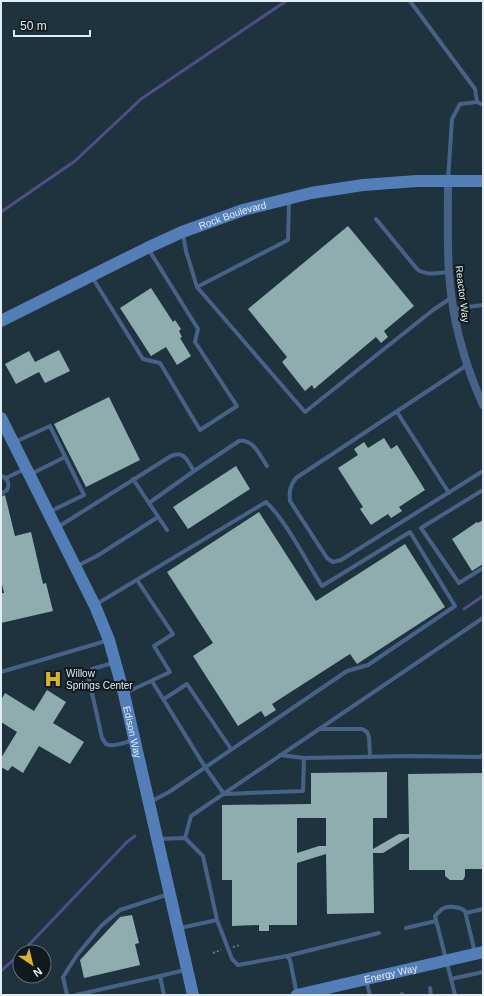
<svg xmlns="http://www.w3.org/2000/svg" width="484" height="996" font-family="Arial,sans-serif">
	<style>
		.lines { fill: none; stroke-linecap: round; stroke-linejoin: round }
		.stream { stroke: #514e85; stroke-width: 3 }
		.building { fill: #8fadaf; fill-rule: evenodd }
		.path { stroke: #667881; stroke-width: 2; stroke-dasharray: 2 2; stroke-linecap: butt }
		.lane { stroke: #486287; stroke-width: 4 }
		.street { stroke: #486287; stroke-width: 8 }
		.secondary { stroke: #547eb8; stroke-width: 12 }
		.labels { text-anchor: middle; stroke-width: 4; stroke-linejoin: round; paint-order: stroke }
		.street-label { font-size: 10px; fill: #e0edf4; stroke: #10191d }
		.poi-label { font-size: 10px; fill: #e0edf4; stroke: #10191d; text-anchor: start }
	</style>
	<rect width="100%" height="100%" fill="#1e333d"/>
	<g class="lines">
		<g class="stream">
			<polyline points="1,212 75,161 141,99 286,1"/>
			<polyline points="464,609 483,596"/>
			<polyline points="22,952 127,842 135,836"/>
			<polyline points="1,971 20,954"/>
		</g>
	</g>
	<g class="building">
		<polygon points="348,226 414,306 384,331 388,337 381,343 376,337 314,389 312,385 305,391 282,362 287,357 248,309"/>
		<polygon points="151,288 173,322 175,320 181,329 179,331 182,337 180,338 191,356 177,365 166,347 151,356 120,308"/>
		<polygon points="59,350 70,371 45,383 39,372 16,384 5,364 29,351 35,362"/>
		<polygon points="109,397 140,460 86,487 54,424"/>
		<polygon points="384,438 391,449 397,445 425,490 399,507 402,511 391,518 388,514 371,525 360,509 363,507 338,468 358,455 354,449 364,442 368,448"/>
		<polygon points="236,466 250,489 188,529 173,507"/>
		<polygon points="5,495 15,536 31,532 43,584 46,583 53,611 1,623 1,593 4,593 1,580 1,497"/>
		<polygon points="259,512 316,601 405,544 445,607 357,664 350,654 272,704 276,710 265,717 261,711 238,726 193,656 213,643 167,572"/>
		<polygon points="483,520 483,564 472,571 452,539 477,522 478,523"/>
		<polygon points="47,690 66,702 53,723 84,742 70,764 39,746 23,773 12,766 8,771 1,767 1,758 17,732 1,722 1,700 5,693 34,711"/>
		<path d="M387 772V818H373V849L399 834H409L408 774 483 773V869H465V876L463 880H450L445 876V870H409V837L383 853H373L374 913 327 914 326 854 297 863V925H269V931H259V925L232 926V880H222V805L311 804V773ZM297 818H326V846H319L297 853Z"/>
		<polygon points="132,915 139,943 135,944 140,965 84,978 80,960 120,917"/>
	</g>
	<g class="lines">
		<g class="path">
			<polyline points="233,947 240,945"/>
			<polyline points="213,953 221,950"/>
		</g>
		<g class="lane">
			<polyline points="410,1 475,89 477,102"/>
			<polyline points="448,180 452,119 460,104 477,102 483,105"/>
			<path d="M376 219 417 269C426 276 437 273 449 272"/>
			<polyline points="183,234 186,251 197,287 305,412 433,310 451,298"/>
			<polyline points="92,277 143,359 160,363 200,430 237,406 195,342 198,329 149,250"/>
			<polyline points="197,287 288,240 289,201"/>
			<polyline points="453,309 483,305"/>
			<path d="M467 365 296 478C290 486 289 491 290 501L327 558 333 562 341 560 483 471"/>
			<polyline points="397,412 449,493"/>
			<polyline points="15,442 50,426 84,495 49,512"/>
			<polyline points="31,474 65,457"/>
			<path d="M1 476C8 478 10 484 7 490L1 494"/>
			<polyline points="6,478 25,469"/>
			<polyline points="133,479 167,530"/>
			<polyline points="483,490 421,528 459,583 483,568"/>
			<polyline points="149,503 194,471"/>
			<path d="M58 527 171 456C185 450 187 461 194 471L239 441C254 439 260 456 267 466"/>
			<polyline points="77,566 97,556 158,517"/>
			<path d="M95 605 266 502C287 522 306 561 322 586L410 532 455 606 368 665 347 671 169 792 150 802"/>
			<path d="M113 663 92 669 88 675 102 738C103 739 105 743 106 744 113 748 127 742 133 740"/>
			<polyline points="1,672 109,640"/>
			<polyline points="152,681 205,767 224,794 303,791 304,758"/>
			<polyline points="125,693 170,672 154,646 173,634 137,580"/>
			<polyline points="164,699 187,684 231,749"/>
			<polyline points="320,729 362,729 367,732 369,737 370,757"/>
			<polyline points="280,755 304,758 409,756 480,757 483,755"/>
			<polyline points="185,838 191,816 483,618"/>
			<polyline points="159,839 185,838 203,856 217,920 180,928"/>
			<polyline points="466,913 483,909"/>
			<polyline points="217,920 232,959 238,965 287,956 290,960 297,995"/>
			<polyline points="406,928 436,921"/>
			<path d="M475 953 465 911C460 907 449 905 442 909 440 911 437 914 435 916L451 979 483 972"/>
			<polyline points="287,956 379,933"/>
			<polyline points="451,979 455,995"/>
			<polyline points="366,980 370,995"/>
			<polyline points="430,988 431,995"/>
			<polyline points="402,994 402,995"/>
			<polyline points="67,995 63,977 77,955 101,926 120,910 169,894"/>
			<polyline points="76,995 160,976"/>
			<polyline points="164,995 160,976 185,970"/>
		</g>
		<path class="street" d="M448 182C448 212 447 243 449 273 452 318 464 363 483 405"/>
		<g class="secondary">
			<path id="s1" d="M1 321 147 248 182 232 243 210 311 193 363 185 417 181H483"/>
			<path id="s2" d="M1 418 95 606 109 640 124 694 193 995"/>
			<path id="s3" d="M297 995 483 952"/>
		</g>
	</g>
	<defs>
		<g id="hospital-bare" transform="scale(1.38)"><path d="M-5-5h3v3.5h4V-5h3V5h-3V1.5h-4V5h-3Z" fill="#dab333" stroke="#10191d" stroke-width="2.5" paint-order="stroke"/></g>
	</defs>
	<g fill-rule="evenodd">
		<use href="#hospital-bare" x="53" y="679"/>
	</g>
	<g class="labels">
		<g class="street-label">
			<text dy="4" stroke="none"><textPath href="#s1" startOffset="255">Rock Boulevard</textPath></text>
			<text transform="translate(463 294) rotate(83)" y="4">Reactor Way</text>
			<text dy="4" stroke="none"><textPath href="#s2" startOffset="342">Edison Way</textPath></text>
			<text dy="4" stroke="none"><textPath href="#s3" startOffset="96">Energy Way</textPath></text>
		</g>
		<g class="poi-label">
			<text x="66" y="677">Willow<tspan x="66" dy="12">Springs Center</tspan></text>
		</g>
	</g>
	<rect width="484" height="996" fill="none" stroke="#e0edf4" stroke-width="4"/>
	<g transform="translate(32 964) rotate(145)"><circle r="19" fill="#10191d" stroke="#636e73"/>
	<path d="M0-3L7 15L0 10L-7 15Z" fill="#dab333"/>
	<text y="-6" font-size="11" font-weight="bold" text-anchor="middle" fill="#e0edf4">N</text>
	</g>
	<path d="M14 30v6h76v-6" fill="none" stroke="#e0edf4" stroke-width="2"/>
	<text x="20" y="30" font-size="12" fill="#e0edf4" stroke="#10191d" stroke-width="3" paint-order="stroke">50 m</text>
</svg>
